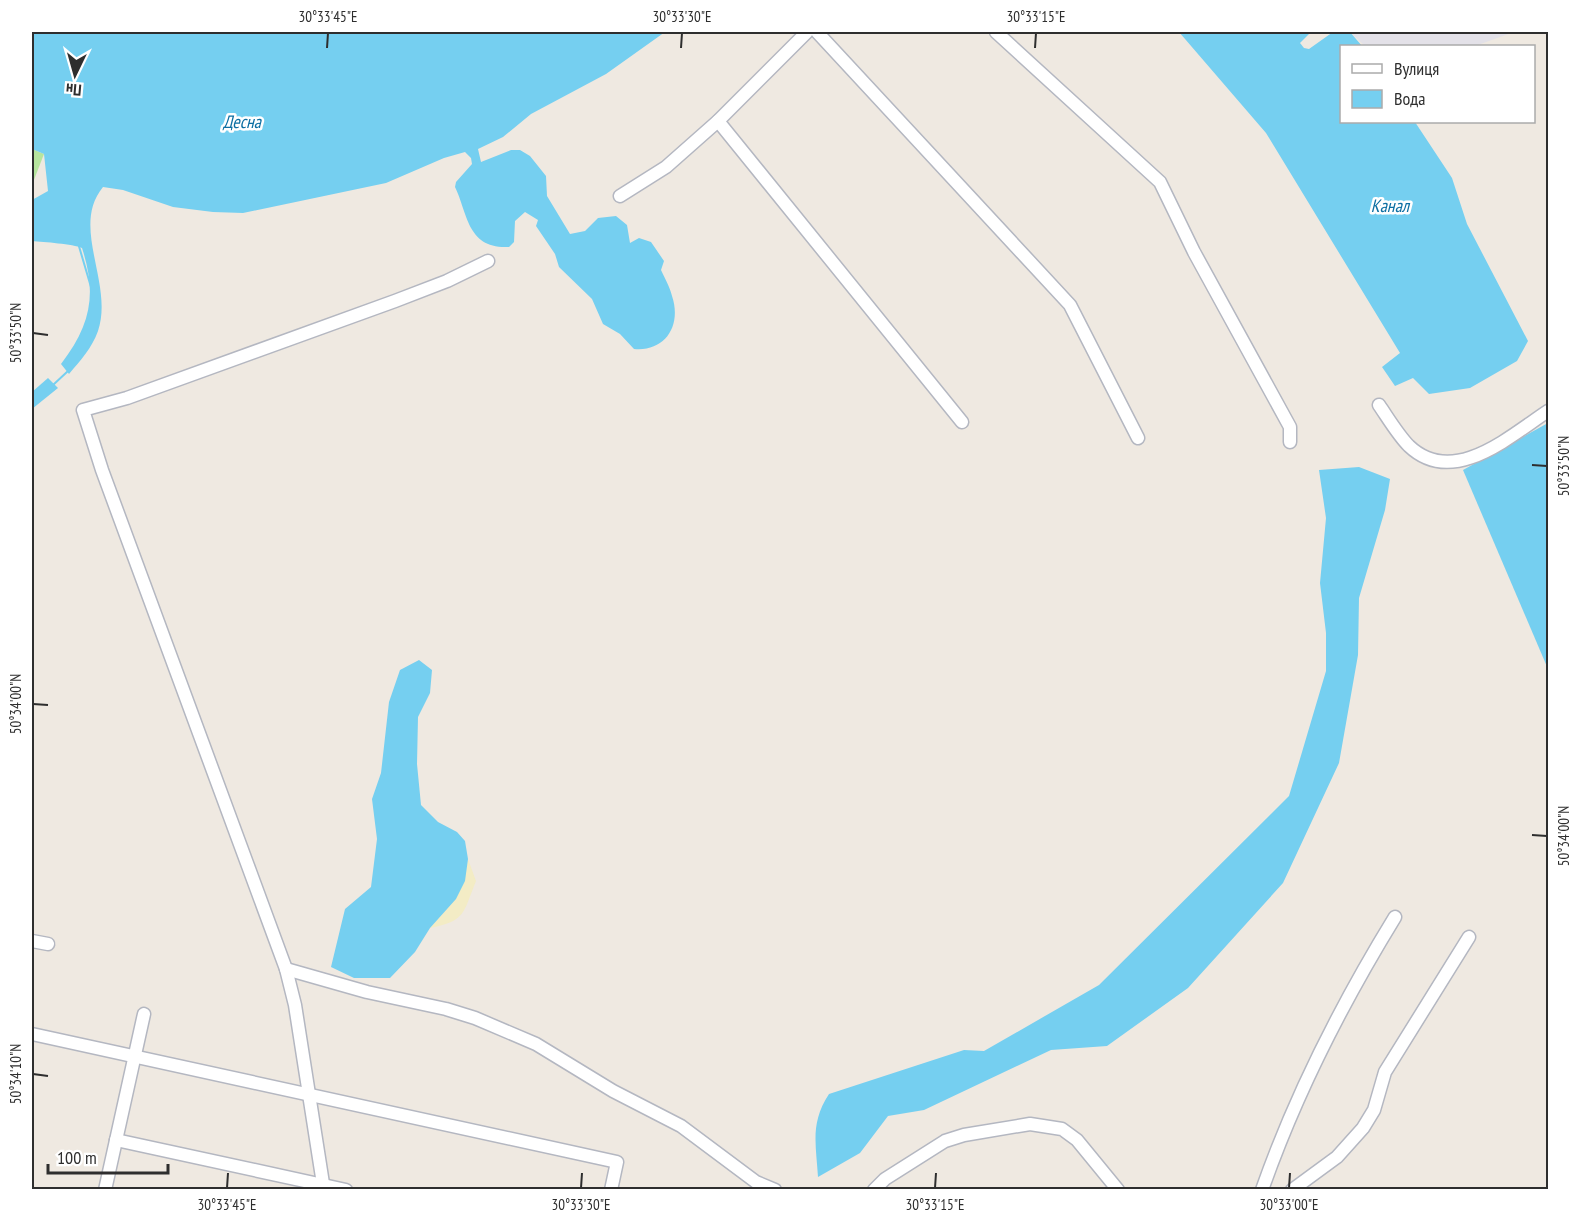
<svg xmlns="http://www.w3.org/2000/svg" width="1580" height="1221" font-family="'PT Sans Narrow',sans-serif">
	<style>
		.industrial { fill: #e3e1e8 }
		.green { fill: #b6e59e }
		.sand { fill: #f3ecc5 }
		.water { fill: #75cff0 }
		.pier { fill: #efe9e1 }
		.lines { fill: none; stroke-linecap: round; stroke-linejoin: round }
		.stream { stroke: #75cff0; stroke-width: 2 }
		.minor-casing { stroke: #b4b7c1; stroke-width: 15 }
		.minor { stroke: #fff; stroke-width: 12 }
		.ticks { fill: none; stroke: #2e2e2e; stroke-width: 2 }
		.labels { text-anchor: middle; stroke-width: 5; stroke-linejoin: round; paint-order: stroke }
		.water-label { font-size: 18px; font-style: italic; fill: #0d6fa3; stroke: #fff }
		.neatline { fill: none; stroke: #2e2e2e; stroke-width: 2 }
		.ticks-label { font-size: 15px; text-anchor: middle; fill: #2e2e2e }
	</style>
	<rect width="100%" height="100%" fill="#efe9e1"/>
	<polygon class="industrial" points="1350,32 1514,32 1475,46 1365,46"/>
	<polygon class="green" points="32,149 44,154 32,185"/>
	<path class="sand" d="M468 859 476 881C463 913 466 921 430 928 451 904 464 893 468 859Z"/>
	<g class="water">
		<path d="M32 32H665L606 74 531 114 503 137 478 149 481 162 511 150H520L530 156 546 176 547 196 570 234 585 231 598 218 616 216 627 225 630 243 639 238 651 242 664 261 661 270C665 279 670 287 672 296 682 326 665 352 634 349L620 334 603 324 592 299 559 267 555 254 536 226 538 220 525 212 515 221 514 242 509 247C467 249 468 214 455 187L456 182 472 164 471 158 465 152 444 158 386 183 243 213 213 212 173 207 123 190 103 187C70 227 114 283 98 331 92 348 80 361 69 374L61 364C91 325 97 294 82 248 73 244 44 242 32 241V200L48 191 44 154 32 149Z"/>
		<polygon points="1179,32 1350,32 1362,46 1342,46 1342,122 1415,122 1452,178 1467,224 1528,341 1517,361 1470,388 1429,394 1413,378 1395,386 1382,367 1400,353 1266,133"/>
		<polygon points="48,378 58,388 32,409 32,392"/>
		<polygon points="1548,423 1548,669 1463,470"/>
		<path d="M1359 467 1390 479 1385 510 1359 598 1358 655 1339 763 1283 883 1188 988 1107 1046 1051 1050 924 1110 888 1116 860 1153 818 1177C816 1144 810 1123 829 1094L964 1050 984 1051 1099 985 1289 796 1326 671V633L1320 583 1326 518 1319 470Z"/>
		<polygon points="419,660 432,670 430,693 418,717 417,764 421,805 438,822 457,832 465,841 468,859 465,881 456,899 430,928 415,952 390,978 354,978 331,967 345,909 371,887 377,839 372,799 381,773 389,702 400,670"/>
	</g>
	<polygon class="pier" points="1311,32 1333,32 1309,49 1304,48 1300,43"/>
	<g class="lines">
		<g class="stream">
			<polyline points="78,243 91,287"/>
			<polyline points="53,385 68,371"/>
		</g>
		<g class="minor-casing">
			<g id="minor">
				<polyline points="817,32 1070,305 1138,438"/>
				<polyline points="996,32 1160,182 1194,252 1290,427 1290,442"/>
				<polyline points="718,121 962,422"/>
				<polyline points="620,196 666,167 718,121 807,32"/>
				<path d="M1379 405C1388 418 1398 435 1409 446 1453 488 1510 436 1548 411"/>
				<polyline points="32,941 48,944"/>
				<polyline points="286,969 367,992 446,1009 475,1018 536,1044 613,1091 681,1126 756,1182 775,1190"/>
				<polyline points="32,1034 617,1162 611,1190"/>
				<polyline points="116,1140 346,1190"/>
				<polyline points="105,1190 144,1014"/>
				<polyline points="324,1190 295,1005 286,969 102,470 83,410 127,398 395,301 447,281 488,261"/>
				<polyline points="874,1190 885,1179 945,1141 964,1135 1030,1124 1062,1129 1077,1140 1118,1190"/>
				<path d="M1262 1190C1296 1093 1341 1005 1395 917"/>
				<polyline points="1292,1190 1337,1157 1363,1128 1374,1110 1385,1072 1469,937"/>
			</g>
		</g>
		<use href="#minor" class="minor"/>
	</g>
	<path class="ticks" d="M327 48 328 33M681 48 682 33M1035 48 1036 33M33 333 48 335M1532 465 1547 466M33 704 48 705M1532 835 1547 836M33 1074 48 1076M227 1188 228 1173M581 1188 582 1173M935 1188 936 1173M1289 1188 1290 1173"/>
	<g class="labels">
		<g class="water-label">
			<text x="242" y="128">Десна</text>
			<text x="1390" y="212">Канал</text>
		</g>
	</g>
	<rect width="1580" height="1221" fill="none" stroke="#ffffff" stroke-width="66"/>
	<rect x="1340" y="45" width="195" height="78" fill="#ffffff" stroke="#ababab" stroke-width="1.5"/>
	<rect x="1352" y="64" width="30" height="9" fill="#ffffff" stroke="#ababab" stroke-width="1.5"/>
	<text x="1394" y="75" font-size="18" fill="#2e2e2e">Вулиця</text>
	<rect x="1352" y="90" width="30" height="18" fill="#75cff0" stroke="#ababab" stroke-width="1.5"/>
	<text x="1394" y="105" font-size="18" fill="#2e2e2e">Вода</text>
	<g transform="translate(75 75) rotate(185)" stroke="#ffffff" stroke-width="4.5" paint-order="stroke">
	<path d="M0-4.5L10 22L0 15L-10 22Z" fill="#2e2e2e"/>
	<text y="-9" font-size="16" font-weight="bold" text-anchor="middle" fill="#2e2e2e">Пн</text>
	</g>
	<path d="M48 1164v9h120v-9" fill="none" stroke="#2e2e2e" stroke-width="3"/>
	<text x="57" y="1164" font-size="18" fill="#2e2e2e" stroke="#ffffff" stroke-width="4.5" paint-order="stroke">100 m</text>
	<rect x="33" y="33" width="1514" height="1155" class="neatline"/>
	<g class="ticks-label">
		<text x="328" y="22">30°33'45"E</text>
		<text x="682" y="22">30°33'30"E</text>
		<text x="1036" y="22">30°33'15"E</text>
		<text transform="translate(16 333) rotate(-90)" y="5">50°33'50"N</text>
		<text transform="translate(1564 466) rotate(-90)" y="5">50°33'50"N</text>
		<text transform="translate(16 704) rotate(-90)" y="5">50°34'00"N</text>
		<text transform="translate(1564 836) rotate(-90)" y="5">50°34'00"N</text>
		<text transform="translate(16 1074) rotate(-90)" y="5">50°34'10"N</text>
		<text x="227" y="1210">30°33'45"E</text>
		<text x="581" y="1210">30°33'30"E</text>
		<text x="935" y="1210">30°33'15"E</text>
		<text x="1289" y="1210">30°33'00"E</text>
	</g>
</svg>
